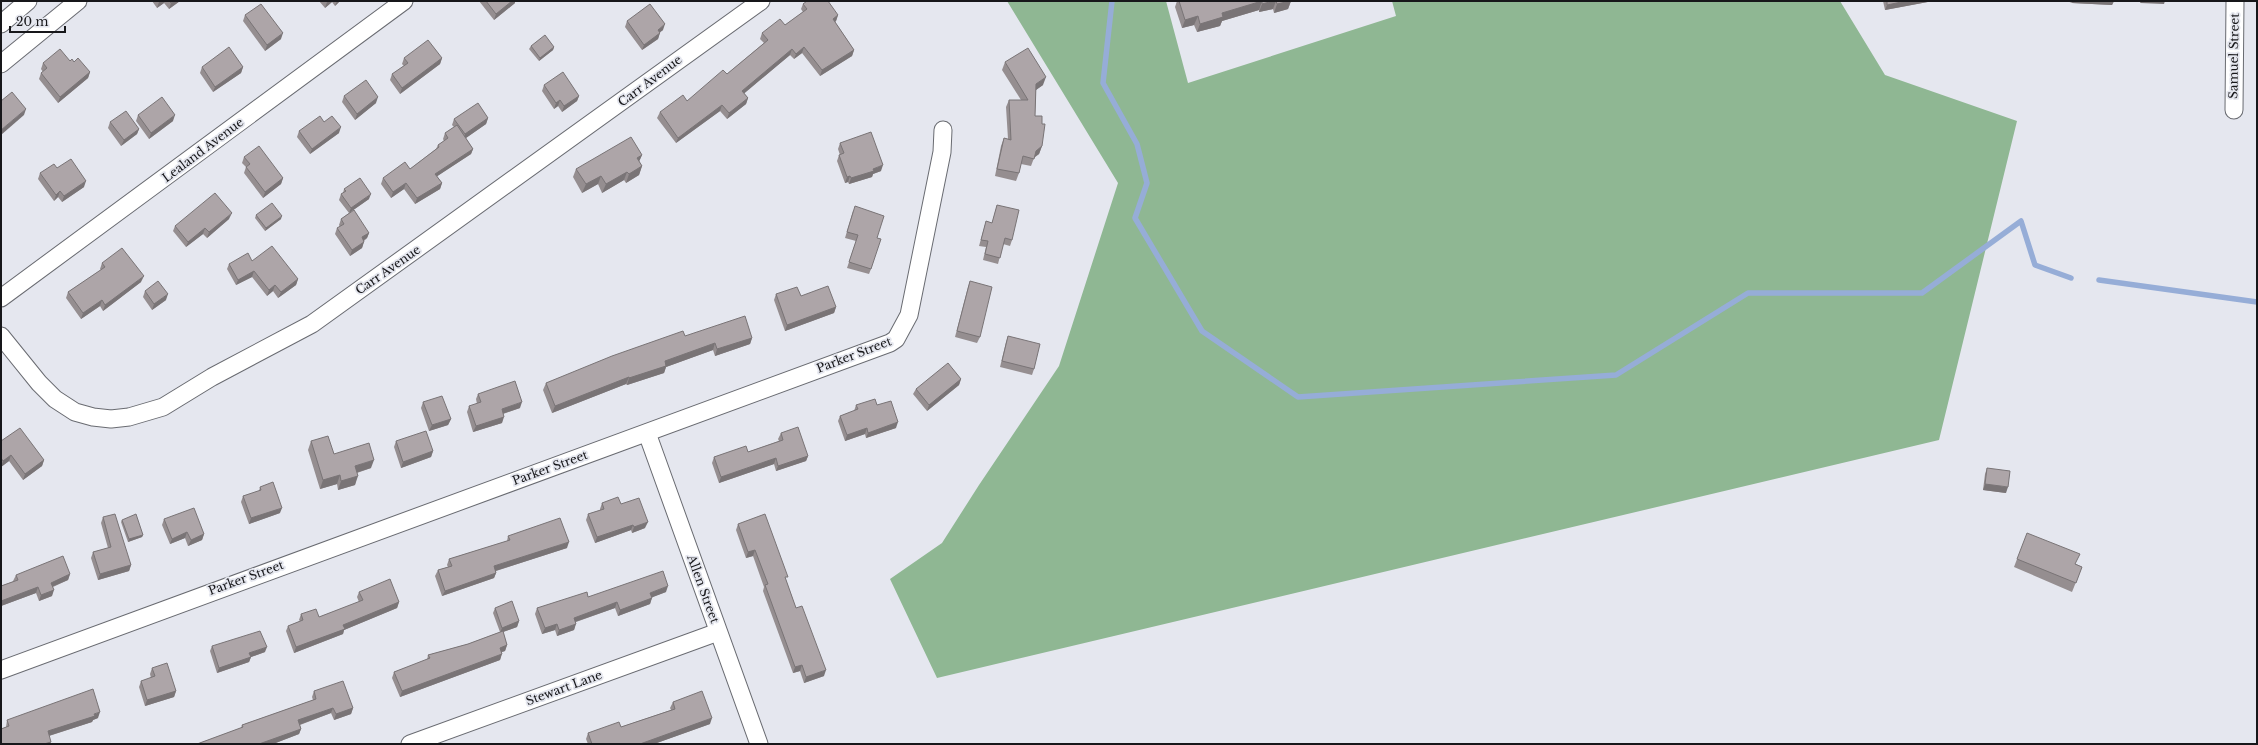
<svg xmlns="http://www.w3.org/2000/svg" width="2258" height="745" font-family="'Libre Baskerville',serif">
	<style>
		.forest { fill: #8fb793 }
		.lines { fill: none; stroke-linecap: round; stroke-linejoin: round }
		.stream { stroke: #96add7; stroke-width: 5.5 }
		.street-casing { stroke: #696b71; stroke-width: 19 }
		.street { stroke: #fff; stroke-width: 17 }
		.wall { fill: #958e90 }
		.shaded-wall { fill: #797476 }
		.building { fill: #ada5a8; stroke: #797476 }
		.labels { text-anchor: middle; stroke-width: 3.5; stroke-linejoin: round; paint-order: stroke }
		.street-label { font-size: 12px; fill: #17171a; stroke: #e5e7ef }
	</style>
	<rect width="100%" height="100%" fill="#e5e7ef"/>
	<polygon class="forest" points="1007,1 1166,1 1188,83 1396,16 1392,1 1840,1 1885,75 2017,121 1939,440 937,678 890,579 942,543 979,485 1059,366 1118,183"/>
	<g class="lines">
		<g class="stream">
			<polyline points="1112,1 1103,83 1137,144 1147,183 1135,218 1202,331 1298,397 1616,375 1748,293 1922,293 2021,221 2035,265 2071,278"/>
			<polyline points="2099,280 2257,302"/>
		</g>
		<g class="street-casing">
			<g id="street">
				<polyline points="1,24 28,1"/>
				<polyline points="1,64 78,1"/>
				<polyline points="2234,110 2235,1"/>
				<polyline points="1,298 404,1"/>
				<polyline points="1,336 39,383 55,399 75,412 93,417 111,419 129,417 163,407 212,377 312,324 761,1"/>
				<polyline points="647,433 759,744"/>
				<polyline points="1,670 890,343 896,339 909,315 942,152 943,130"/>
				<polyline points="410,744 718,632"/>
			</g>
		</g>
		<use href="#street" class="street"/>
	</g>
	<g class="wall">
		<polygon points="152,1 180,1 169,9 164,3 157,8"/>
		<polygon points="319,1 340,1 335,6 332,2 325,8"/>
		<polygon points="479,1 515,1 515,3 494,20"/>
		<polygon points="1177,1 1292,1 1291,1 1288,9 1274,13 1273,9 1259,12 1259,10 1222,21 1220,26 1197,32 1194,25 1182,28 1175,7"/>
		<polygon points="1883,1 1933,1 1885,10"/>
		<polygon points="2067,1 2114,1 2112,5 2072,3"/>
		<polygon points="803,4 838,15 836,21 835,22 854,50 852,56 820,76 802,53 794,59 790,55 744,93 748,98 746,104 727,119 720,111 676,143 657,118 660,112 687,101 727,74 764,43 760,39 762,33 785,25 803,12 801,9"/>
		<polygon points="245,15 281,39 265,51 243,21"/>
		<polygon points="627,21 663,30 660,32 658,39 642,50 625,27"/>
		<polygon points="531,46 554,47 553,50 539,61 529,49"/>
		<polygon points="404,58 442,58 440,64 400,94 390,80 392,74 404,66 402,64"/>
		<polygon points="70,61 74,62 90,72 88,78 58,103 39,79 41,73 43,72 41,69 43,63"/>
		<polygon points="1005,62 1043,85 1036,90 1035,116 1042,146 1039,154 1034,158 1031,166 1021,164 1019,173 1016,181 995,176 1001,146 1004,138 1008,139 1006,107 1009,100 1021,100 1002,70"/>
		<polygon points="202,67 243,67 241,73 213,92 200,73"/>
		<polygon points="544,85 579,96 577,101 562,112 558,106 554,109 542,91"/>
		<polygon points="344,96 376,103 355,120 342,102"/>
		<polygon points="138,115 173,121 149,139 136,121"/>
		<polygon points="488,118 486,124 466,138 473,149 471,154 437,176 442,183 440,189 415,204 404,189 391,198 381,184 383,178 410,169 436,149 438,145 444,141 443,139 445,133 454,127 452,125 454,119"/>
		<polygon points="110,122 139,129 137,134 121,146 108,128"/>
		<polygon points="324,122 339,133 310,154 297,137 299,131"/>
		<polygon points="840,143 881,171 873,174 872,177 849,184 848,182 845,183 837,161 839,155 840,155 838,149"/>
		<polygon points="642,155 639,161 642,166 639,175 626,183 624,180 602,193 598,184 582,193 573,177 576,169"/>
		<polygon points="244,157 283,178 281,184 263,198 244,173 246,167 242,163"/>
		<polygon points="57,168 84,187 62,202 58,197 54,201 38,179 40,173"/>
		<polygon points="344,189 369,199 349,213 369,233 367,238 364,241 362,248 350,256 335,234 337,228 340,227 339,225 341,219 349,213 339,200 341,194 343,193"/>
		<polygon points="997,205 1012,240 1010,246 1003,244 998,264 983,260 986,247 979,246 986,221 992,223"/>
		<polygon points="853,211 877,238 871,269 869,274 847,268 856,241 845,238"/>
		<polygon points="256,215 281,219 265,231 255,218"/>
		<polygon points="229,219 207,238 203,234 186,247 173,231 175,226"/>
		<polygon points="252,261 298,279 296,285 278,298 273,291 267,296 252,277 236,285 227,269 229,264"/>
		<polygon points="102,263 141,282 103,311 100,306 81,319 66,298 68,292 101,270 100,269"/>
		<polygon points="970,281 980,337 977,343 955,337 968,287"/>
		<polygon points="145,291 166,300 152,310 143,297"/>
		<polygon points="776,294 801,296 836,307 834,313 785,331 774,300"/>
		<polygon points="685,336 752,338 750,344 715,356 713,350 666,367 664,373 627,385 626,384 552,413 543,390 546,383"/>
		<polygon points="1008,336 1034,369 1032,375 1000,367 1006,342"/>
		<polygon points="961,379 959,385 927,411 913,394 916,389"/>
		<polygon points="478,394 520,408 503,414 502,423 473,432 467,412 469,406 477,404 476,399"/>
		<polygon points="423,402 451,419 448,425 429,431 421,408"/>
		<polygon points="856,405 877,405 896,428 866,438 865,434 845,441 838,421 840,416 854,411"/>
		<polygon points="781,433 808,456 806,461 776,471 774,464 719,483 712,463 714,457 748,452 779,441 778,439"/>
		<polygon points="1,441 44,460 42,466 23,480 9,461 1,467"/>
		<polygon points="311,441 334,454 371,468 357,473 355,485 338,490 337,484 320,489 308,450"/>
		<polygon points="396,441 433,451 431,457 401,468 394,447"/>
		<polygon points="1987,468 2006,493 1983,490 1985,474"/>
		<polygon points="260,487 280,513 249,524 241,502 243,496 259,491"/>
		<polygon points="602,503 621,504 645,528 632,533 631,530 595,543 586,520 588,514 600,510 600,509"/>
		<polygon points="103,517 131,565 129,571 98,580 91,558 93,552 108,548 101,523"/>
		<polygon points="164,519 204,534 202,540 188,546 185,538 170,544 162,525"/>
		<polygon points="122,520 143,535 142,537 128,542 121,522"/>
		<polygon points="738,524 786,580 796,608 824,676 804,683 800,671 793,673 763,591 764,587 753,556 746,558 736,530"/>
		<polygon points="508,536 567,548 496,571 496,573 494,578 442,596 435,576 438,570 448,567 447,565 449,559 507,541"/>
		<polygon points="2017,559 2076,564 2082,567 2072,592 2014,567"/>
		<polygon points="70,574 68,580 53,587 52,596 39,601 36,593 1,606 1,586 14,581 13,581 16,575"/>
		<polygon points="359,592 399,602 397,608 344,630 343,634 294,653 286,631 288,626 300,621 299,620 301,614 319,617 359,602 357,597"/>
		<polygon points="666,592 652,597 650,604 618,616 615,608 576,622 574,630 557,636 555,630 542,634 535,614 537,608 588,597"/>
		<polygon points="495,608 519,621 517,627 503,632 507,645 505,651 502,652 500,660 400,697 392,678 394,672 427,660 428,655 468,644 500,632 493,613"/>
		<polygon points="212,646 265,652 251,657 249,662 217,673 210,651"/>
		<polygon points="152,668 176,691 174,697 145,706 139,687 141,681 151,678 150,674"/>
		<polygon points="314,691 353,708 351,714 334,720 331,713 300,725 301,729 299,734 273,744 197,744 241,728 242,725 313,700 312,697"/>
		<polygon points="673,702 710,724 654,744 588,744 586,739 588,733 621,727 671,710 670,708"/>
		<polygon points="98,718 93,720 92,722 49,736 50,744 1,744 1,729 6,727 7,720"/>
	</g>
	<g class="shaded-wall">
		<polygon points="161,1 165,1 164,3 157,8 159,2"/>
		<polygon points="174,1 180,1 169,9 171,3"/>
		<polygon points="329,1 332,1 332,2 325,8 327,2"/>
		<polygon points="337,1 340,1 335,6"/>
		<polygon points="512,1 515,1 515,3 494,20 496,14"/>
		<polygon points="1262,1 1259,10 1222,21 1220,26 1197,32 1200,24 1222,13"/>
		<polygon points="1273,1 1276,1 1273,9 1259,12 1262,4"/>
		<polygon points="1286,1 1292,1 1291,1 1288,9 1274,13 1277,4"/>
		<polygon points="1906,1 1933,1 1885,10 1887,5"/>
		<polygon points="2073,1 2114,1 2112,5 2072,3"/>
		<polygon points="2141,1 2165,1 2164,4 2140,3"/>
		<polygon points="838,15 836,21 831,25 833,19"/>
		<polygon points="1198,16 1194,25 1182,28 1185,20"/>
		<polygon points="665,24 663,30 655,36 658,30"/>
		<polygon points="283,33 281,39 265,51 267,45"/>
		<polygon points="660,33 658,39 642,50 644,45"/>
		<polygon points="554,47 553,50 539,61 540,58"/>
		<polygon points="804,47 802,53 794,59 796,54"/>
		<polygon points="792,49 790,55 740,97 742,91"/>
		<polygon points="854,50 852,56 820,76 822,70"/>
		<polygon points="442,58 440,64 400,94 402,88"/>
		<polygon points="243,67 241,73 213,92 215,87"/>
		<polygon points="90,72 88,78 58,103 60,97"/>
		<polygon points="1046,77 1043,85 1033,92 1036,84"/>
		<polygon points="579,96 577,101 562,112 564,106"/>
		<polygon points="378,97 376,103 355,120 357,114"/>
		<polygon points="748,98 746,104 727,119 729,113"/>
		<polygon points="560,100 558,106 554,109 556,103"/>
		<polygon points="722,105 720,111 676,143 678,138"/>
		<polygon points="26,109 24,115 1,135 1,130"/>
		<polygon points="175,115 173,121 149,139 151,133"/>
		<polygon points="488,118 486,124 463,140 465,134"/>
		<polygon points="341,127 339,133 310,154 312,149"/>
		<polygon points="139,129 137,134 121,146 124,140"/>
		<polygon points="1042,146 1039,154 1033,158 1036,151"/>
		<polygon points="473,149 471,154 433,179 435,174"/>
		<polygon points="642,155 638,164 637,158"/>
		<polygon points="883,165 881,171 873,174 872,177 849,184 851,178"/>
		<polygon points="642,166 639,175 626,183 629,174"/>
		<polygon points="627,172 624,180 602,193 606,184"/>
		<polygon points="601,176 598,184 582,193 586,184"/>
		<polygon points="850,176 848,182 845,183 847,177"/>
		<polygon points="283,178 281,184 263,198 265,192"/>
		<polygon points="86,181 84,187 62,202 64,196"/>
		<polygon points="406,183 404,189 391,198 393,192"/>
		<polygon points="442,183 440,189 415,204 417,198"/>
		<polygon points="60,191 58,197 54,201 56,195"/>
		<polygon points="371,194 369,199 349,213 351,208"/>
		<polygon points="232,213 229,219 207,238 209,232"/>
		<polygon points="282,216 281,219 265,231 266,228"/>
		<polygon points="205,228 203,234 186,247 188,242"/>
		<polygon points="369,233 367,238 359,243 362,237"/>
		<polygon points="364,242 362,248 350,256 352,250"/>
		<polygon points="254,271 252,277 236,285 238,280"/>
		<polygon points="144,276 141,282 103,311 105,305"/>
		<polygon points="298,279 296,285 278,298 281,292"/>
		<polygon points="275,285 273,291 267,296 269,290"/>
		<polygon points="168,294 166,300 152,310 154,304"/>
		<polygon points="102,300 100,306 81,319 83,313"/>
		<polygon points="836,307 834,313 785,331 787,325"/>
		<polygon points="752,338 750,344 715,356 717,349"/>
		<polygon points="715,343 713,350 666,367 664,373 627,385 629,378 665,361"/>
		<polygon points="629,377 626,384 552,413 555,406"/>
		<polygon points="961,379 959,385 927,411 929,405"/>
		<polygon points="522,402 520,408 499,415 502,409"/>
		<polygon points="504,417 502,423 473,432 476,426"/>
		<polygon points="451,419 448,425 429,431 432,425"/>
		<polygon points="898,422 896,428 866,438 868,433"/>
		<polygon points="867,428 865,434 845,441 847,435"/>
		<polygon points="433,451 431,457 401,468 403,462"/>
		<polygon points="11,455 9,461 1,467 3,461"/>
		<polygon points="808,456 806,461 776,471 778,466"/>
		<polygon points="776,458 774,464 719,483 721,477"/>
		<polygon points="44,460 42,466 23,480 25,474"/>
		<polygon points="374,460 371,468 352,474 355,466"/>
		<polygon points="340,475 337,484 320,489 323,480"/>
		<polygon points="358,476 355,485 338,490 341,481"/>
		<polygon points="1985,484 2008,487 2006,493 1983,490"/>
		<polygon points="282,508 280,513 249,524 251,518"/>
		<polygon points="648,522 645,528 632,533 634,527"/>
		<polygon points="633,525 631,530 595,543 597,537"/>
		<polygon points="187,532 185,538 170,544 172,539"/>
		<polygon points="204,534 202,540 188,546 191,540"/>
		<polygon points="143,535 142,537 128,542 129,539"/>
		<polygon points="569,542 567,548 492,572 494,566"/>
		<polygon points="755,550 753,556 746,558 748,552"/>
		<polygon points="131,565 129,571 98,580 100,574"/>
		<polygon points="496,573 494,578 442,596 445,591"/>
		<polygon points="70,574 68,580 49,588 51,583"/>
		<polygon points="668,586 666,592 648,599 650,593"/>
		<polygon points="38,587 36,593 1,606 1,601"/>
		<polygon points="54,590 52,596 39,601 41,595"/>
		<polygon points="652,598 650,604 618,616 620,610"/>
		<polygon points="399,602 397,608 344,630 343,634 294,653 296,647 343,625"/>
		<polygon points="617,602 615,608 572,623 574,618"/>
		<polygon points="519,621 517,627 500,633 502,628"/>
		<polygon points="557,624 555,630 542,634 545,628"/>
		<polygon points="576,624 574,630 557,636 559,630"/>
		<polygon points="507,645 505,651 498,653 500,648"/>
		<polygon points="267,647 265,652 251,657 249,662 217,673 219,668 249,653"/>
		<polygon points="502,654 500,660 400,697 402,691"/>
		<polygon points="802,665 800,671 793,673 795,667"/>
		<polygon points="826,670 824,676 804,683 806,677"/>
		<polygon points="176,691 174,697 145,706 147,700"/>
		<polygon points="333,708 331,713 296,726 298,720"/>
		<polygon points="353,708 351,714 334,720 336,714"/>
		<polygon points="100,712 98,718 93,720 92,722 45,737 48,731"/>
		<polygon points="712,718 710,724 654,744 640,744"/>
		<polygon points="301,729 299,734 273,744 259,744"/>
		<polygon points="51,742 50,744 44,744"/>
	</g>
	<g class="building">
		<polygon points="169,1 174,1 171,3"/>
		<polygon points="486,1 512,1 496,14"/>
		<polygon points="807,1 828,1 838,15 833,19 854,50 822,70 804,47 796,54 792,49 742,91 748,98 729,113 722,105 678,138 660,112 683,95 687,101 723,70 727,74 768,40 762,33 780,19 785,25 807,9 803,4"/>
		<polygon points="1179,1 1273,1 1262,4 1262,1 1222,13 1223,17 1200,24 1198,16 1185,20"/>
		<polygon points="1276,1 1290,1 1277,4"/>
		<polygon points="1887,1 1906,1 1887,5"/>
		<polygon points="261,4 283,33 267,45 245,15"/>
		<polygon points="650,4 665,24 658,30 660,33 644,45 627,21"/>
		<polygon points="545,35 554,47 540,58 531,46"/>
		<polygon points="428,40 442,58 402,88 392,74 408,63 404,58"/>
		<polygon points="229,47 243,67 215,87 202,67"/>
		<polygon points="1028,48 1046,77 1036,84 1035,116 1042,116 1042,124 1045,124 1042,146 1036,151 1034,159 1023,156 1019,173 997,169 1004,138 1011,140 1009,100 1028,100 1005,62"/>
		<polygon points="60,49 70,61 72,59 74,62 78,58 90,72 60,97 41,73 47,68 43,63"/>
		<polygon points="563,72 579,96 564,106 560,100 556,103 544,85"/>
		<polygon points="366,80 378,97 357,114 344,96"/>
		<polygon points="12,92 26,109 1,130 1,101"/>
		<polygon points="162,97 175,115 151,133 138,115"/>
		<polygon points="478,103 488,118 465,134 454,119"/>
		<polygon points="126,111 139,129 124,140 110,122"/>
		<polygon points="320,116 324,122 332,116 341,127 312,149 299,131"/>
		<polygon points="457,125 473,149 435,174 442,183 417,198 406,183 393,192 383,178 405,162 410,169 439,147 438,145 448,138 445,133"/>
		<polygon points="871,132 883,165 873,169 874,171 851,178 850,176 847,177 839,155 844,153 840,143"/>
		<polygon points="631,137 642,155 637,158 642,166 629,174 627,172 606,184 601,176 586,184 576,169"/>
		<polygon points="259,146 283,178 265,192 246,167 250,164 244,157"/>
		<polygon points="71,159 86,181 64,196 60,191 56,195 40,173 54,164 57,168"/>
		<polygon points="360,178 371,194 351,208 341,194 346,191 344,189"/>
		<polygon points="215,193 232,213 209,232 205,228 188,242 175,226"/>
		<polygon points="272,203 282,216 266,228 256,215"/>
		<polygon points="997,205 1019,210 1012,240 1005,238 1000,258 985,254 988,241 981,240 986,221 992,223"/>
		<polygon points="855,206 884,216 877,238 881,239 871,269 849,262 858,235 847,232"/>
		<polygon points="354,210 369,233 362,237 364,242 352,250 337,228 344,224 341,219"/>
		<polygon points="272,246 298,279 281,292 275,285 269,290 254,271 238,280 229,264 248,253 252,261"/>
		<polygon points="122,248 144,276 105,305 102,300 83,313 68,292 105,267 102,263"/>
		<polygon points="158,281 168,294 154,304 145,291"/>
		<polygon points="970,281 992,287 980,337 957,331"/>
		<polygon points="828,286 836,307 787,325 776,294 797,287 801,296"/>
		<polygon points="745,316 752,338 717,349 715,343 665,361 666,366 629,378 629,377 555,406 546,383 612,356 683,331 685,336"/>
		<polygon points="1008,336 1040,344 1034,369 1002,361"/>
		<polygon points="948,363 961,379 929,405 916,389"/>
		<polygon points="515,381 522,402 502,409 504,417 476,426 469,406 481,402 478,394"/>
		<polygon points="442,396 451,419 432,425 423,402"/>
		<polygon points="875,399 877,405 891,401 898,422 868,433 867,428 847,435 840,416 858,409 856,405"/>
		<polygon points="798,427 808,456 778,466 776,458 721,477 714,457 746,446 748,452 783,440 781,433"/>
		<polygon points="20,428 44,460 25,474 11,455 3,461 1,458 1,441"/>
		<polygon points="426,431 433,451 403,462 396,441"/>
		<polygon points="328,436 334,454 369,443 374,460 355,466 358,476 341,481 340,475 323,480 311,441"/>
		<polygon points="1987,468 2010,471 2008,487 1985,484"/>
		<polygon points="273,482 282,508 251,518 243,496 261,490 260,487"/>
		<polygon points="618,497 621,504 639,498 648,522 634,527 633,525 597,537 588,514 604,509 602,503"/>
		<polygon points="194,508 204,534 191,540 187,532 172,539 164,519"/>
		<polygon points="115,514 131,565 100,574 93,552 111,547 103,517"/>
		<polygon points="136,514 143,535 129,539 122,520"/>
		<polygon points="765,514 788,577 785,577 796,608 802,606 826,670 806,677 802,665 795,667 765,585 768,584 755,550 748,552 738,524"/>
		<polygon points="560,518 569,542 494,566 496,573 445,591 438,570 452,566 449,559 510,540 508,536"/>
		<polygon points="2027,533 2080,554 2075,564 2082,567 2076,583 2017,559"/>
		<polygon points="63,556 70,574 51,583 54,590 41,595 38,587 1,601 1,586 18,580 16,575"/>
		<polygon points="663,571 668,586 650,593 652,598 620,610 617,602 574,618 576,624 559,630 557,624 545,628 537,608 587,592 588,597"/>
		<polygon points="390,579 399,602 343,625 345,629 296,647 288,626 303,620 301,614 316,609 319,617 363,600 359,592"/>
		<polygon points="512,601 519,621 502,628 495,608"/>
		<polygon points="260,631 267,647 249,653 251,657 219,668 212,646"/>
		<polygon points="503,631 507,645 500,648 502,654 402,691 394,672 430,658 428,655 468,644"/>
		<polygon points="167,663 176,691 147,700 141,681 155,676 152,668"/>
		<polygon points="343,681 353,708 336,714 333,708 298,720 301,729 259,744 197,744 243,727 242,725 316,699 314,691"/>
		<polygon points="93,689 100,712 94,714 95,716 48,731 51,742 44,744 2,744 1,742 1,729 9,726 7,720"/>
		<polygon points="702,691 712,718 640,744 592,744 588,733 619,722 621,727 675,709 673,702"/>
	</g>
	<g class="labels">
		<g class="street-label">
			<text transform="translate(2234 56) rotate(-89)" y="4">Samuel Street</text>
			<text transform="translate(650 81) rotate(-37)" y="4">Carr Avenue</text>
			<text transform="translate(203 150) rotate(-37)" y="4">Lealand Avenue</text>
			<text transform="translate(388 270) rotate(-35)" y="4">Carr Avenue</text>
			<text transform="translate(854 355) rotate(-21)" y="4">Parker Street</text>
			<text transform="translate(550 468) rotate(-20)" y="4">Parker Street</text>
			<text transform="translate(246 578) rotate(-20)" y="4">Parker Street</text>
			<text transform="translate(703 589) rotate(70)" y="4">Allen Street</text>
			<text transform="translate(564 688) rotate(-20)" y="4">Stewart Lane</text>
		</g>
	</g>
	<rect width="2258" height="745" fill="none" stroke="#17171a" stroke-width="4"/>
	<path d="M10 26v6h55v-6" fill="none" stroke="#17171a" stroke-width="2"/>
	<text x="16" y="26" font-size="12" fill="#17171a" stroke="#e5e7ef" stroke-width="3" paint-order="stroke">20 m</text>
</svg>
